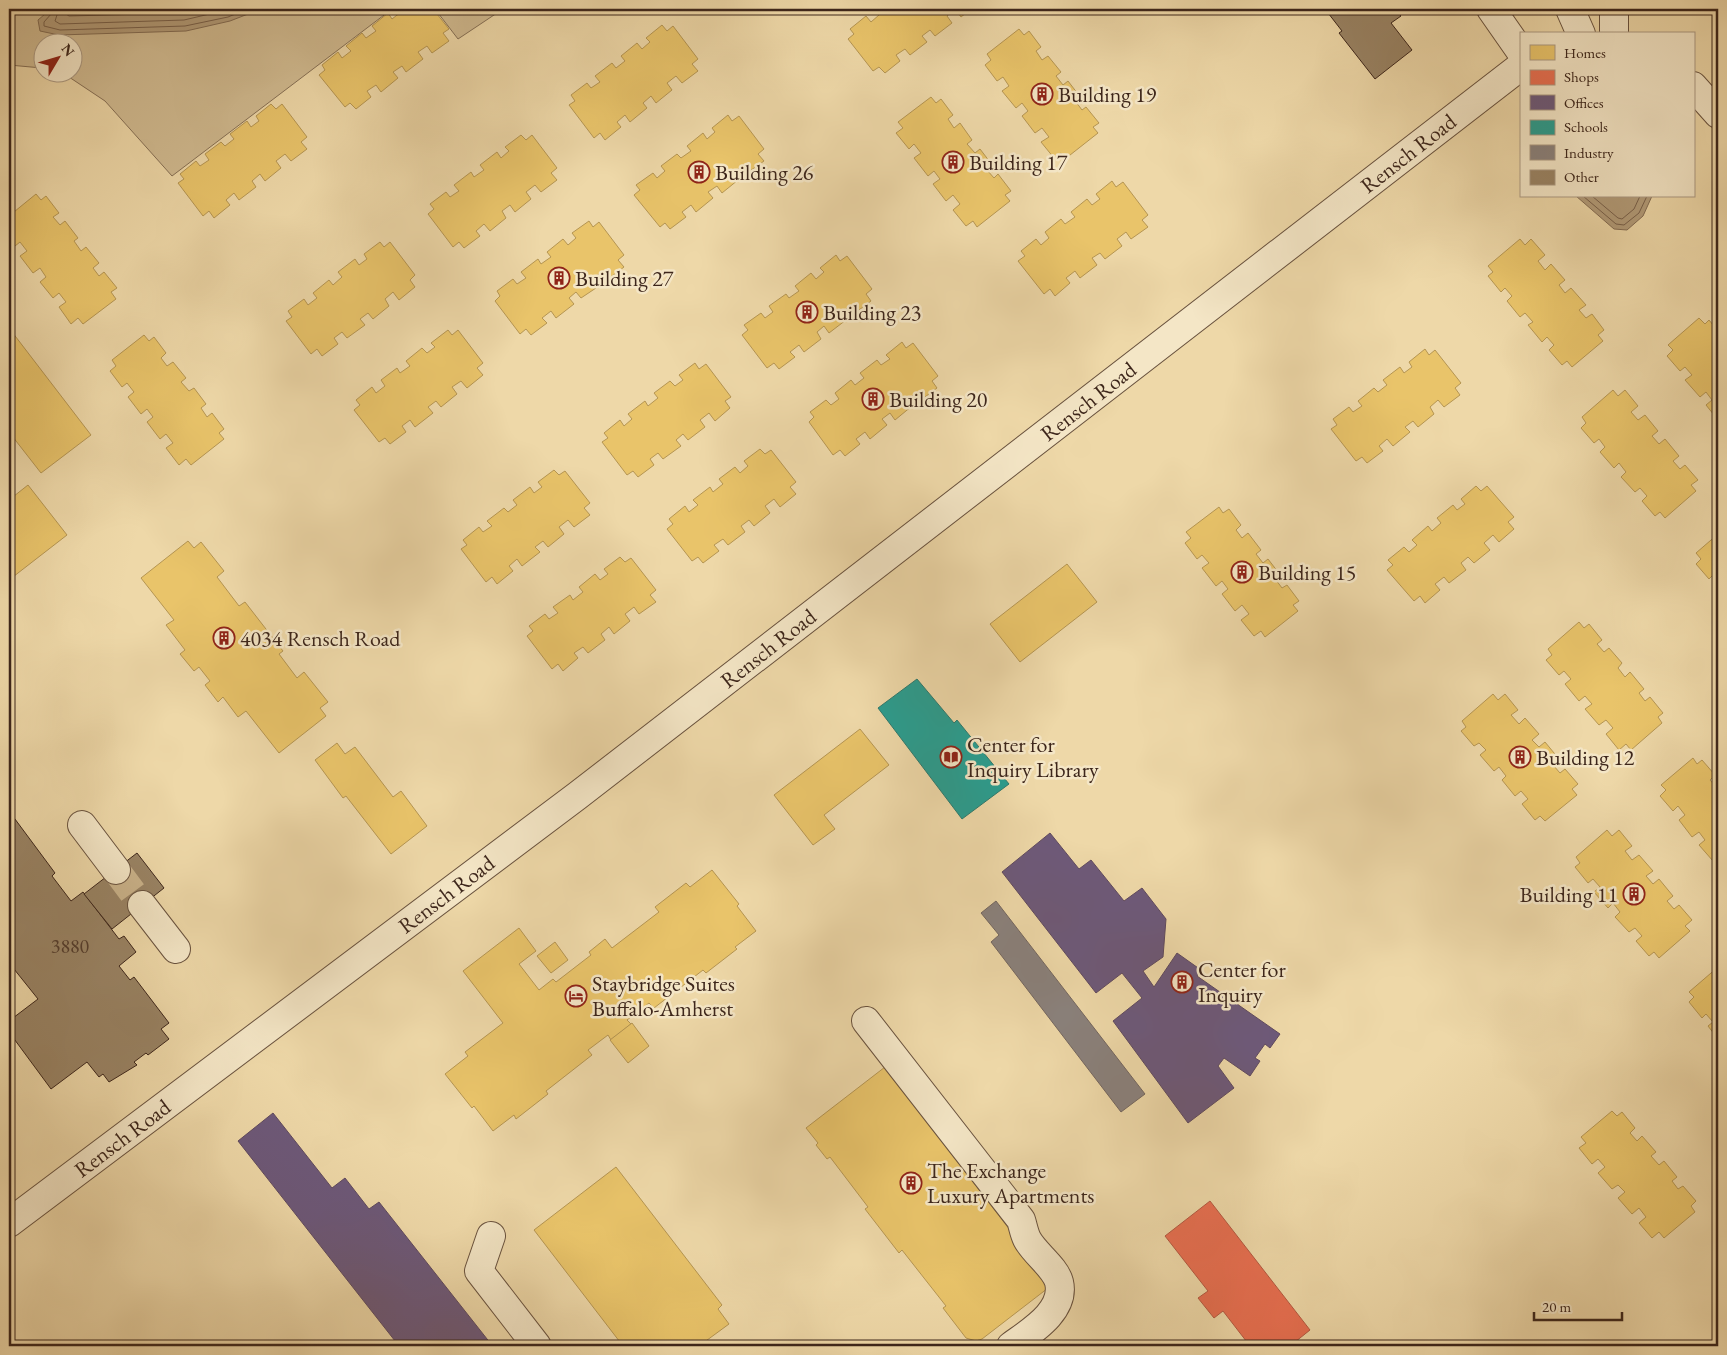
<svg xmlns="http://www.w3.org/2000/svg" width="1727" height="1355" font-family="'EB Garamond',serif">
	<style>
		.green { fill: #d0ba90; stroke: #867056 }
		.water { fill: #b29b78; stroke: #836c53 }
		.homes { fill: #e9c46a; stroke: #b59552 }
		.shops { fill: #e76f51; stroke: #b45941 }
		.offices { fill: #6d597a; stroke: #5f4a5e }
		.schools { fill: #2a9d8f; stroke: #30796c }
		.industry { fill: #8a817c; stroke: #73665f }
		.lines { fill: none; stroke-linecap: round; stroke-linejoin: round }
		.shore { stroke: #78604a; stroke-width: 1 }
		.building { fill: #998364; stroke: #3d261b }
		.minor-tunnel { stroke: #cbb48c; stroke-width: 28; stroke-dasharray: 28 14; stroke-linecap: butt }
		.minor-casing { stroke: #69523e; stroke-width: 30 }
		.minor { stroke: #f4e6c6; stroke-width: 28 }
		.labels { text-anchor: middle; stroke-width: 5; stroke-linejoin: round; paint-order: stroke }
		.number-label { font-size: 20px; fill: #543d2d }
		.poi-label { font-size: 22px; fill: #3d261b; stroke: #f4e6c6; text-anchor: start }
		.street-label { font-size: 22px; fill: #3d261b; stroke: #f4e6c6 }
	</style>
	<rect width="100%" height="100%" fill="#eed8a8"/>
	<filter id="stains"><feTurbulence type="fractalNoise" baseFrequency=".004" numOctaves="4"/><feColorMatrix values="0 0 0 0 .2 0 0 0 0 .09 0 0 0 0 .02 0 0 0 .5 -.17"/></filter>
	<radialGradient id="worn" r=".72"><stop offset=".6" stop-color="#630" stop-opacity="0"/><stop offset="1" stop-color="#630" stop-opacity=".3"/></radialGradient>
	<g class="green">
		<polygon points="9,9 392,9 172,176 105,101 63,73 72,72 72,42 42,42 42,68 9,65"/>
		<polygon points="435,9 503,9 458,39"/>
	</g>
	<g class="water">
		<polygon points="51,9 261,9 230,21 186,31 59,35 40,31 38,20"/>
		<polygon points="1576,196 1652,196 1643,216 1627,230 1614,229"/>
	</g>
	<g class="homes">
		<polygon points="398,9 433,9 449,29 443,33 449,41 432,53 427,46 418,52 423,59 406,72 402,66 393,72 398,78 381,92 376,85 367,91 371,97 356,109 350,103 345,107 319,75 325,70 322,65 338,52 342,58 351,51 346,46 362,33 366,38 376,31 372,26 388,13 392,19 401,12"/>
		<polygon points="876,9 971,9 961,17 955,9 947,16 952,23 935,36 930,30 922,36 927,42 910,55 905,49 896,55 900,61 885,73 879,67 873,71 848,39 854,34 850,29 866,16 871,22 879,15 875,10"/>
		<polygon points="662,25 667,31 673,26 698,59 692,64 698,71 682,83 676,76 667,83 672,90 656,103 651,96 643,103 647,108 630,122 625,115 617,122 621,127 605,140 600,133 594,138 569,105 575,101 571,95 587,83 591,88 600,82 595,76 612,63 616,68 625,61 621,56 637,43 642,49 650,42 646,38"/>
		<polygon points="1019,29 1024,35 1029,31 1041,47 1036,51 1042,60 1048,56 1061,72 1056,76 1063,85 1068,81 1081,98 1076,102 1082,110 1086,107 1099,123 1093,127 1098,133 1065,159 1061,153 1054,158 1041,142 1049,137 1042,128 1035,133 1022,116 1028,111 1022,103 1016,108 1002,91 1009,86 1003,77 997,81 985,65 991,60 987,54"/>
		<polygon points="931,97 936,103 941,99 953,115 948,119 954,128 960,123 972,140 967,144 975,153 980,149 993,166 987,170 994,178 998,174 1011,191 1005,195 1010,201 977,227 973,221 966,226 953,210 960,204 953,195 946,201 933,184 940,179 934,171 928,176 914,158 921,153 914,144 909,149 896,133 903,128 898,122"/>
		<polygon points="271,104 276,109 282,104 307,137 301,142 307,149 291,161 285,154 276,161 281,168 265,181 260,174 252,181 256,187 239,200 234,193 226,200 230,205 214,218 209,211 203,216 178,183 184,179 180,174 196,161 200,166 209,160 205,154 221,142 225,146 234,139 230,134 247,121 251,127 259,121 256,116"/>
		<polygon points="728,115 732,121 739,116 764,149 758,154 764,161 747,173 742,166 733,173 738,180 722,193 717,186 708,192 713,198 696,212 691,205 682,212 686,217 670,229 665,223 660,227 634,195 640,190 636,185 653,173 657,178 665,171 661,166 677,154 681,158 691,151 687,146 703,133 707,139 715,132 712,128"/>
		<polygon points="521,135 526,140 532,135 557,168 551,173 557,180 541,192 535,185 526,192 531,199 515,212 510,205 502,211 506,218 490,231 484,224 476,231 480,236 464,248 459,242 453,247 428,214 434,209 430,204 446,192 450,197 459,191 454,185 471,172 474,177 484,170 480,165 497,152 501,158 509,151 505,147"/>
		<polygon points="1112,181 1116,187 1123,182 1148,215 1142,220 1148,227 1131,239 1126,232 1117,239 1122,246 1105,259 1100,253 1092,258 1097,265 1080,278 1075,271 1066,278 1070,283 1055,296 1050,289 1044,294 1018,261 1025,256 1021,251 1036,239 1041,245 1049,238 1045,232 1061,219 1065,224 1075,217 1071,212 1087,199 1092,205 1100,199 1096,194"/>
		<polygon points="36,194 41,200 46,196 59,213 53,217 60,225 65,221 78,238 74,241 81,251 86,247 99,263 93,268 99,276 104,272 117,288 111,292 116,299 83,324 78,318 71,324 59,307 66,302 59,293 53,298 40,282 46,277 40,268 33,273 20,256 27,251 20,242 15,246 9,239 9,216"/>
		<polygon points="589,221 593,227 599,222 624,255 618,260 624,267 608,279 602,272 593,278 599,286 581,298 576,292 569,298 574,304 556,318 551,311 542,318 547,323 531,335 526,329 520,334 495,301 500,296 497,291 513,279 517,284 526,278 521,272 538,259 541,264 551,257 547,252 563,239 568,245 576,238 572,233"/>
		<polygon points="1520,239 1525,245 1531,239 1545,255 1538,261 1545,270 1551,264 1565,280 1559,285 1565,293 1571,288 1586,305 1579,310 1586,318 1592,314 1604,330 1598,335 1603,341 1572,367 1567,361 1562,365 1549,350 1554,345 1547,337 1542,342 1528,325 1533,322 1525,313 1520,317 1507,301 1512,296 1505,288 1501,292 1488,276 1493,272 1488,266"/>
		<polygon points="380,242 384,247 390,242 415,275 410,280 415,287 399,300 393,292 385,299 389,306 373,319 368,313 360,319 365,325 347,338 342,332 334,338 338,344 322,356 317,349 311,354 286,321 292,317 288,311 304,299 308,305 317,298 313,293 329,280 333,285 342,277 338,272 355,259 359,265 367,259 364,254"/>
		<polygon points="836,255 840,261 847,256 872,289 866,294 871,301 855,313 850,306 841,313 846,320 829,333 824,326 817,332 821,339 804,352 799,345 790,352 795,357 779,369 774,363 767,368 742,335 748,330 744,325 761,313 765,318 773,312 769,306 786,294 789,298 799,291 795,286 811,273 816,279 824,272 820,268"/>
		<polygon points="1699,318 1705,324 1709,320 1718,331 1718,420 1706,405 1712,400 1706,392 1700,397 1685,380 1692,375 1685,367 1680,371 1667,356 1673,350 1668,345"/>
		<polygon points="9,328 91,435 41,473 9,432"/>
		<polygon points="448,330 452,335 458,330 483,363 477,368 483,375 467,388 461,381 452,387 457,394 441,407 436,401 428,407 433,413 415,427 410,420 402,426 406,432 390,444 385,438 379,442 354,410 360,405 356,400 372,387 376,393 385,386 381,380 397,368 400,373 410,366 406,361 422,348 427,353 435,347 431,343"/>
		<polygon points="144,335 149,341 154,337 166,353 161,358 167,366 173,362 186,378 181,382 189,391 194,388 206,404 201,408 207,417 212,413 224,429 219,433 224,439 191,465 186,459 179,465 166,448 173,443 166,434 160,439 147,422 153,417 147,409 141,414 128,397 134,392 127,383 122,387 110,371 116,366 112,360"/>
		<polygon points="902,342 906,348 913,343 938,376 932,381 937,388 921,400 916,393 907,400 912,406 895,420 890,413 882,419 887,425 870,439 865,432 856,439 860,444 845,456 840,450 833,455 809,422 814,417 810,412 826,400 831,405 839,399 835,393 851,380 855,385 864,378 860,373 877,360 881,365 890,359 886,355"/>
		<polygon points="1425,349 1429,355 1435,350 1461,383 1455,388 1460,395 1444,407 1438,400 1430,407 1434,414 1418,427 1413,421 1405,427 1410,432 1393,446 1387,439 1379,446 1383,451 1367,463 1362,457 1356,461 1331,429 1337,425 1333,419 1349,407 1353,412 1362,406 1358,401 1374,388 1378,392 1387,385 1383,380 1400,367 1404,373 1412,367 1409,362"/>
		<polygon points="695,363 699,369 706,364 731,397 725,401 730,408 715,421 709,413 700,420 705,427 688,440 683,434 676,440 681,446 663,459 658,453 650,459 654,465 638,477 633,471 627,475 602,442 608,438 604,433 620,420 624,426 632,419 628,414 645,401 648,406 658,398 654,393 670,381 675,386 683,380 679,375"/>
		<polygon points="1613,390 1618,396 1625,390 1638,406 1631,412 1638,420 1645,415 1658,431 1652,436 1659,444 1665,439 1679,456 1673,461 1680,469 1685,465 1698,480 1691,485 1696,491 1665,518 1660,512 1655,516 1642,501 1647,496 1640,488 1635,492 1621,477 1626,472 1619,463 1614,468 1600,452 1605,447 1599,439 1594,443 1581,428 1586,423 1582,417"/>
		<polygon points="760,449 765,454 771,450 796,482 790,487 796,494 780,507 774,499 765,506 770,513 754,526 749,520 741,526 745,532 728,545 723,539 714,545 719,551 703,563 698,557 692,561 667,529 673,524 669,519 685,506 689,512 698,505 693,500 710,487 713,492 723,484 719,479 735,467 740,473 748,466 744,461"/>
		<polygon points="554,470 559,475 565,471 590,503 584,508 590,515 574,527 568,520 559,527 564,534 548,547 543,541 535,547 540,552 522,566 517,559 509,566 513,571 497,584 492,577 486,582 461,549 467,545 463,540 479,527 483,532 492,526 487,521 504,508 508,512 517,505 513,500 530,487 534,493 542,487 538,482"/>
		<polygon points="28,485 67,535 9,580 9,500"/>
		<polygon points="1476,486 1481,491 1487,486 1514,517 1508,522 1514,529 1499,542 1493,535 1484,543 1490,550 1474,563 1468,557 1461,563 1466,570 1449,583 1444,577 1435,584 1440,590 1425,603 1420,596 1414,601 1387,570 1393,565 1388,560 1404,547 1409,552 1417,545 1412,540 1428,526 1432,531 1441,523 1437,518 1453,505 1457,510 1465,504 1461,499"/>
		<polygon points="1219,507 1223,513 1229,509 1241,525 1236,530 1242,538 1248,533 1261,550 1256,554 1263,563 1268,559 1281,576 1276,580 1282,588 1287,585 1299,601 1293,605 1298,611 1265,637 1261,631 1254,636 1241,620 1249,614 1242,605 1235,611 1222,594 1228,589 1222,581 1216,586 1202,568 1209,563 1202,555 1197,559 1185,543 1191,538 1186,532"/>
		<polygon points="1718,534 1718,581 1713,575 1709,579 1696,564 1701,559 1696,553"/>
		<polygon points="188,541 194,548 201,542 224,571 217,577 239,606 245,602 283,651 279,654 297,678 304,672 328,702 320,708 326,716 279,753 246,711 238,717 223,697 218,702 205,685 210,681 199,667 194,671 180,654 185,650 166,625 174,620 141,578"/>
		<polygon points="620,557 625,562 631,558 656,590 650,595 656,602 639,614 634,607 625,614 630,621 614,634 609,627 601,634 605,640 588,653 583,647 574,653 578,658 563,671 558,664 552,669 527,636 533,631 529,626 545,614 549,619 558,613 553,607 570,595 573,600 583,592 579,587 595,574 600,580 608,574 604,569"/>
		<polygon points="1067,564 1097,602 1020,662 990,624"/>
		<polygon points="1579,622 1584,628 1589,624 1602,640 1597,644 1604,652 1609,648 1622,663 1618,668 1625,677 1630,672 1644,689 1639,693 1645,701 1650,697 1663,713 1658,717 1662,723 1631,750 1626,744 1619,750 1606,734 1613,728 1606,720 1599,725 1585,709 1592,704 1585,696 1579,701 1565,684 1571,679 1564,671 1559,675 1546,660 1552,655 1548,649"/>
		<polygon points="1493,694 1498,700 1505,694 1518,710 1511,715 1519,724 1525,718 1539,734 1532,740 1539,747 1545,742 1559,759 1553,765 1560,773 1565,769 1578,784 1572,789 1577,795 1545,821 1540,816 1535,820 1522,804 1528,799 1521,791 1515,796 1502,780 1506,776 1499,767 1494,771 1480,755 1486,750 1479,743 1474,746 1461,731 1466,727 1462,721"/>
		<polygon points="860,729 889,765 824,815 835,829 813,845 774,795"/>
		<polygon points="337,743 345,754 355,747 393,797 401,791 427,826 391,854 346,796 343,798 315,760"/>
		<polygon points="1693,758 1697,764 1702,760 1715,775 1710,780 1717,788 1718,787 1718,856 1713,861 1699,845 1705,840 1699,832 1692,837 1679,820 1685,815 1678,806 1673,811 1660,796 1666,790 1661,785"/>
		<polygon points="1607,830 1612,836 1619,830 1632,846 1625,851 1632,860 1639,855 1653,871 1646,876 1653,884 1659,879 1673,896 1667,901 1674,909 1679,905 1692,920 1685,926 1690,931 1659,958 1654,952 1649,956 1636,941 1642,936 1635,928 1629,932 1615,917 1620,912 1613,903 1608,908 1594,892 1600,887 1593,879 1588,883 1575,867 1580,863 1576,857"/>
		<polygon points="712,870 739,904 737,906 756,931 735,947 737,949 706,973 703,970 654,1008 649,1003 627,1020 631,1024 611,1040 608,1035 588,1050 592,1055 546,1091 548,1094 516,1119 514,1115 493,1131 474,1106 472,1108 445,1074 468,1056 465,1052 503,1023 463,971 519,928 536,951 519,964 539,990 553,979 556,982 591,955 589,952 605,939 612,948 659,912 655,907 686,883 690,887"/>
		<polygon points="555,942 568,960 551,973 537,956"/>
		<polygon points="1718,967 1718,1039 1708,1026 1713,1022 1706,1014 1702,1018 1689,1002 1694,997 1689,992"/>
		<polygon points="632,1023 649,1046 628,1063 610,1040"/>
		<polygon points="885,1067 1052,1285 982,1339 976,1341 966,1338 943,1308 946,1306 902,1250 899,1253 865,1209 868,1207 830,1157 827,1159 816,1145 818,1143 806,1128"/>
		<polygon points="1612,1111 1617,1116 1622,1112 1635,1128 1630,1133 1637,1141 1642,1136 1656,1152 1651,1156 1659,1165 1664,1161 1677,1177 1672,1181 1678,1189 1683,1186 1696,1201 1691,1206 1695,1212 1664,1238 1659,1232 1652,1238 1639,1223 1646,1217 1639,1208 1632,1214 1618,1198 1625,1192 1618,1185 1612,1189 1598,1173 1605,1167 1598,1159 1592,1164 1579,1148 1586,1143 1581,1137"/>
		<polygon points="616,1167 722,1305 718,1309 729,1324 699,1346 623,1346 534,1230"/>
	</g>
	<polygon class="shops" points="1210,1201 1310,1330 1290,1346 1250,1346 1223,1311 1214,1318 1198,1298 1208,1291 1165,1236"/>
	<g class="offices">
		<polygon points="1050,833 1079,869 1091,860 1124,901 1142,888 1166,919 1163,957 1143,971 1154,987 1177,953 1201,970 1197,976 1280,1034 1270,1048 1265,1044 1255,1058 1260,1061 1250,1076 1224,1058 1218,1066 1234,1088 1188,1123 1113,1021 1142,998 1122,973 1096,993 1002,872"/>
		<polygon points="273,1113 332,1188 345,1178 369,1209 379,1202 491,1344 487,1346 466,1346 465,1345 464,1346 447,1346 445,1344 442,1346 427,1346 424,1341 418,1346 399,1346 238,1141"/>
	</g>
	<polygon class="schools" points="917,679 954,723 957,720 1009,784 962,819 878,708"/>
	<polygon class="industry" points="996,901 1145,1094 1121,1112 991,942 999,935 981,913"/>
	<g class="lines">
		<g class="shore">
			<polyline points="53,9 52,13 44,22 44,26 60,30 185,26 228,17 248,9"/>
			<polyline points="59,9 55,21 60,24 184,20 231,9"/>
			<polyline points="66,9 66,14 69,16 183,13 201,9"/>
			<polyline points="1583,196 1616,224 1624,225 1639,213 1647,196"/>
			<polyline points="1592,196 1618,218 1622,219 1634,209 1640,196"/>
		</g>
	</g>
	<g class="building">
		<polygon points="1325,9 1395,9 1401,16 1391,23 1412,50 1375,79 1339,33 1342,31"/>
		<polygon points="9,811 55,873 52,876 71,901 83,892 119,939 124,936 136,952 119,966 130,980 134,977 169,1023 161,1029 169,1039 148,1055 146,1053 134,1062 137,1065 109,1082 103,1074 99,1077 87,1062 51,1089 9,1032 9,1021 38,999 14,969 11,971 9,967"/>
		<polygon points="137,853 164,888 112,929 84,894"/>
	</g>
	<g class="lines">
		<polyline class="minor-tunnel" points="116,870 142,905"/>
		<g class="minor-casing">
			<g id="minor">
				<polyline points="1491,9 1521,52"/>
				<polyline points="1570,9 1581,34"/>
				<polyline points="1614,34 1614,9"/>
				<polyline points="1693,86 1718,114"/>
				<polyline points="82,825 116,870"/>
				<polyline points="142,905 176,949"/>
				<path d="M866 1021 1021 1220C1023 1226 1024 1233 1027 1239 1034 1253 1055 1267 1059 1282 1066 1311 1030 1332 1011 1346"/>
				<polyline points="9,1223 577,796 1521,66"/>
				<polyline points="491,1236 479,1271 537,1346"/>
			</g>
		</g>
		<use href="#minor" class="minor"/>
	</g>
	<defs>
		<g id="building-ring" transform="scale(1.125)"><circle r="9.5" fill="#f4e6c6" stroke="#8f2418" stroke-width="1.5"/><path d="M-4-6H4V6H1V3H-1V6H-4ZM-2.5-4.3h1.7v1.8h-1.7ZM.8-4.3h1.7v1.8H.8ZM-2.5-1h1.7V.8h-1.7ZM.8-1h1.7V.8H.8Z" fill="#8f2418"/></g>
		<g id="library-ring" transform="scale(1.125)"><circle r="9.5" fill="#f4e6c6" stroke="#8f2418" stroke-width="1.5"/><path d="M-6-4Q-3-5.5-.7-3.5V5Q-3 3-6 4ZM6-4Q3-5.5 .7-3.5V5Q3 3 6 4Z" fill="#8f2418"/></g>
		<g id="hotel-ring" transform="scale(1.125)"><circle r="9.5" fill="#f4e6c6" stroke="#8f2418" stroke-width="1.5"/><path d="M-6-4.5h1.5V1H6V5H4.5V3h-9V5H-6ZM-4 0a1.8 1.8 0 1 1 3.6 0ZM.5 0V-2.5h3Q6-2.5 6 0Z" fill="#8f2418"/></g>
	</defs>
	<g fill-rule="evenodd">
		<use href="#building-ring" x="1042" y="94"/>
		<use href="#building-ring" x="953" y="162"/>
		<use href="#building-ring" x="699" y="172"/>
		<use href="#building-ring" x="559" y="278"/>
		<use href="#building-ring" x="807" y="312"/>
		<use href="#building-ring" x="873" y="399"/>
		<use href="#building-ring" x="1242" y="572"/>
		<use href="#building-ring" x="224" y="638"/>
		<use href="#library-ring" x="951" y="757"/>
		<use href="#building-ring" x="1520" y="757"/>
		<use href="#building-ring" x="1634" y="894"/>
		<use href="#building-ring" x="1182" y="982"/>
		<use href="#hotel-ring" x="576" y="996"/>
		<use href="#building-ring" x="911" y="1183"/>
	</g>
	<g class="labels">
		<g class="number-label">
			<text x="70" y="953">3880</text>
		</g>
		<g class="poi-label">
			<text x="1058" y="102">Building 19</text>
			<text x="969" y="170">Building 17</text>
			<text x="715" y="180">Building 26</text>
			<text x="575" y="286">Building 27</text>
			<text x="823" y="320">Building 23</text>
			<text x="889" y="407">Building 20</text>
			<text x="1258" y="580">Building 15</text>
			<text x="240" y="646">4034 Rensch Road</text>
			<text x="967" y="752">Center for<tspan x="967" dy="25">Inquiry Library</tspan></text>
			<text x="1536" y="765">Building 12</text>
			<text x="1618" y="902" text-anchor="end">Building 11</text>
			<text x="1198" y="977">Center for<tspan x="1198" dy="25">Inquiry</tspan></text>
			<text x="592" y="991">Staybridge Suites<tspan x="592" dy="25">Buffalo-Amherst</tspan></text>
			<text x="927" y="1178">The Exchange<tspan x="927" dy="25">Luxury Apartments</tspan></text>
		</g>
		<g class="street-label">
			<text transform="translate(1408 153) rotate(-38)" y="8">Rensch Road</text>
			<text transform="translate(1088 401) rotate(-38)" y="8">Rensch Road</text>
			<text transform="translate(768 648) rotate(-38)" y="8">Rensch Road</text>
			<text transform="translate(446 894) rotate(-37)" y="8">Rensch Road</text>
			<text transform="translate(122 1138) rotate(-37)" y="8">Rensch Road</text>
		</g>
	</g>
	<rect width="1727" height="1355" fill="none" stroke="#eed8a8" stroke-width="30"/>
	<rect x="10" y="10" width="1707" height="1335" fill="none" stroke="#3d261b" stroke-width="2.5"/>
	<rect x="15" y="15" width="1697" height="1325" fill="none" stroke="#3d261b"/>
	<rect x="1520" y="32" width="175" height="165" fill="#f4e6c6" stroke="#ab9982"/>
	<rect x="1530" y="45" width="25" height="15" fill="#e9c46a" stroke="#ab9982"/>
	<text x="1564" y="58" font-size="15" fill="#3d261b">Homes</text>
	<rect x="1530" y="70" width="25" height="15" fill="#e76f51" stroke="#ab9982"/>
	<text x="1564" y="82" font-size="15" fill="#3d261b">Shops</text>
	<rect x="1530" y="95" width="25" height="15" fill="#6d597a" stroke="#ab9982"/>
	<text x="1564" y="108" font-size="15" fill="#3d261b">Offices</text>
	<rect x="1530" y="120" width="25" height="15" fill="#2a9d8f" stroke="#ab9982"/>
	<text x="1564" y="132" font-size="15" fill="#3d261b">Schools</text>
	<rect x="1530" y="145" width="25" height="15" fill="#8a817c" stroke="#ab9982"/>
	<text x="1564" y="158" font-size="15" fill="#3d261b">Industry</text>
	<rect x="1530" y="170" width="25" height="15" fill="#998364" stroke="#ab9982"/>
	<text x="1564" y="182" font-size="15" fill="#3d261b">Other</text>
	<g transform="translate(58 58) rotate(52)"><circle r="24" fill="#f4e6c6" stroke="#ab9982"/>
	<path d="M0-4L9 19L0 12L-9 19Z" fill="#8f2418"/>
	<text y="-8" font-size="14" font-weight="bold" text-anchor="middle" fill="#3d261b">N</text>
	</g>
	<path d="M1534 1312v8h88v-8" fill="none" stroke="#3d261b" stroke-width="2.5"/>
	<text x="1542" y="1312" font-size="15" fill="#3d261b" stroke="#f4e6c6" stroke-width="4" paint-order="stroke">20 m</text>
	<rect width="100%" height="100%" filter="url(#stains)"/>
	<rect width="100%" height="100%" fill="url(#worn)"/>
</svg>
